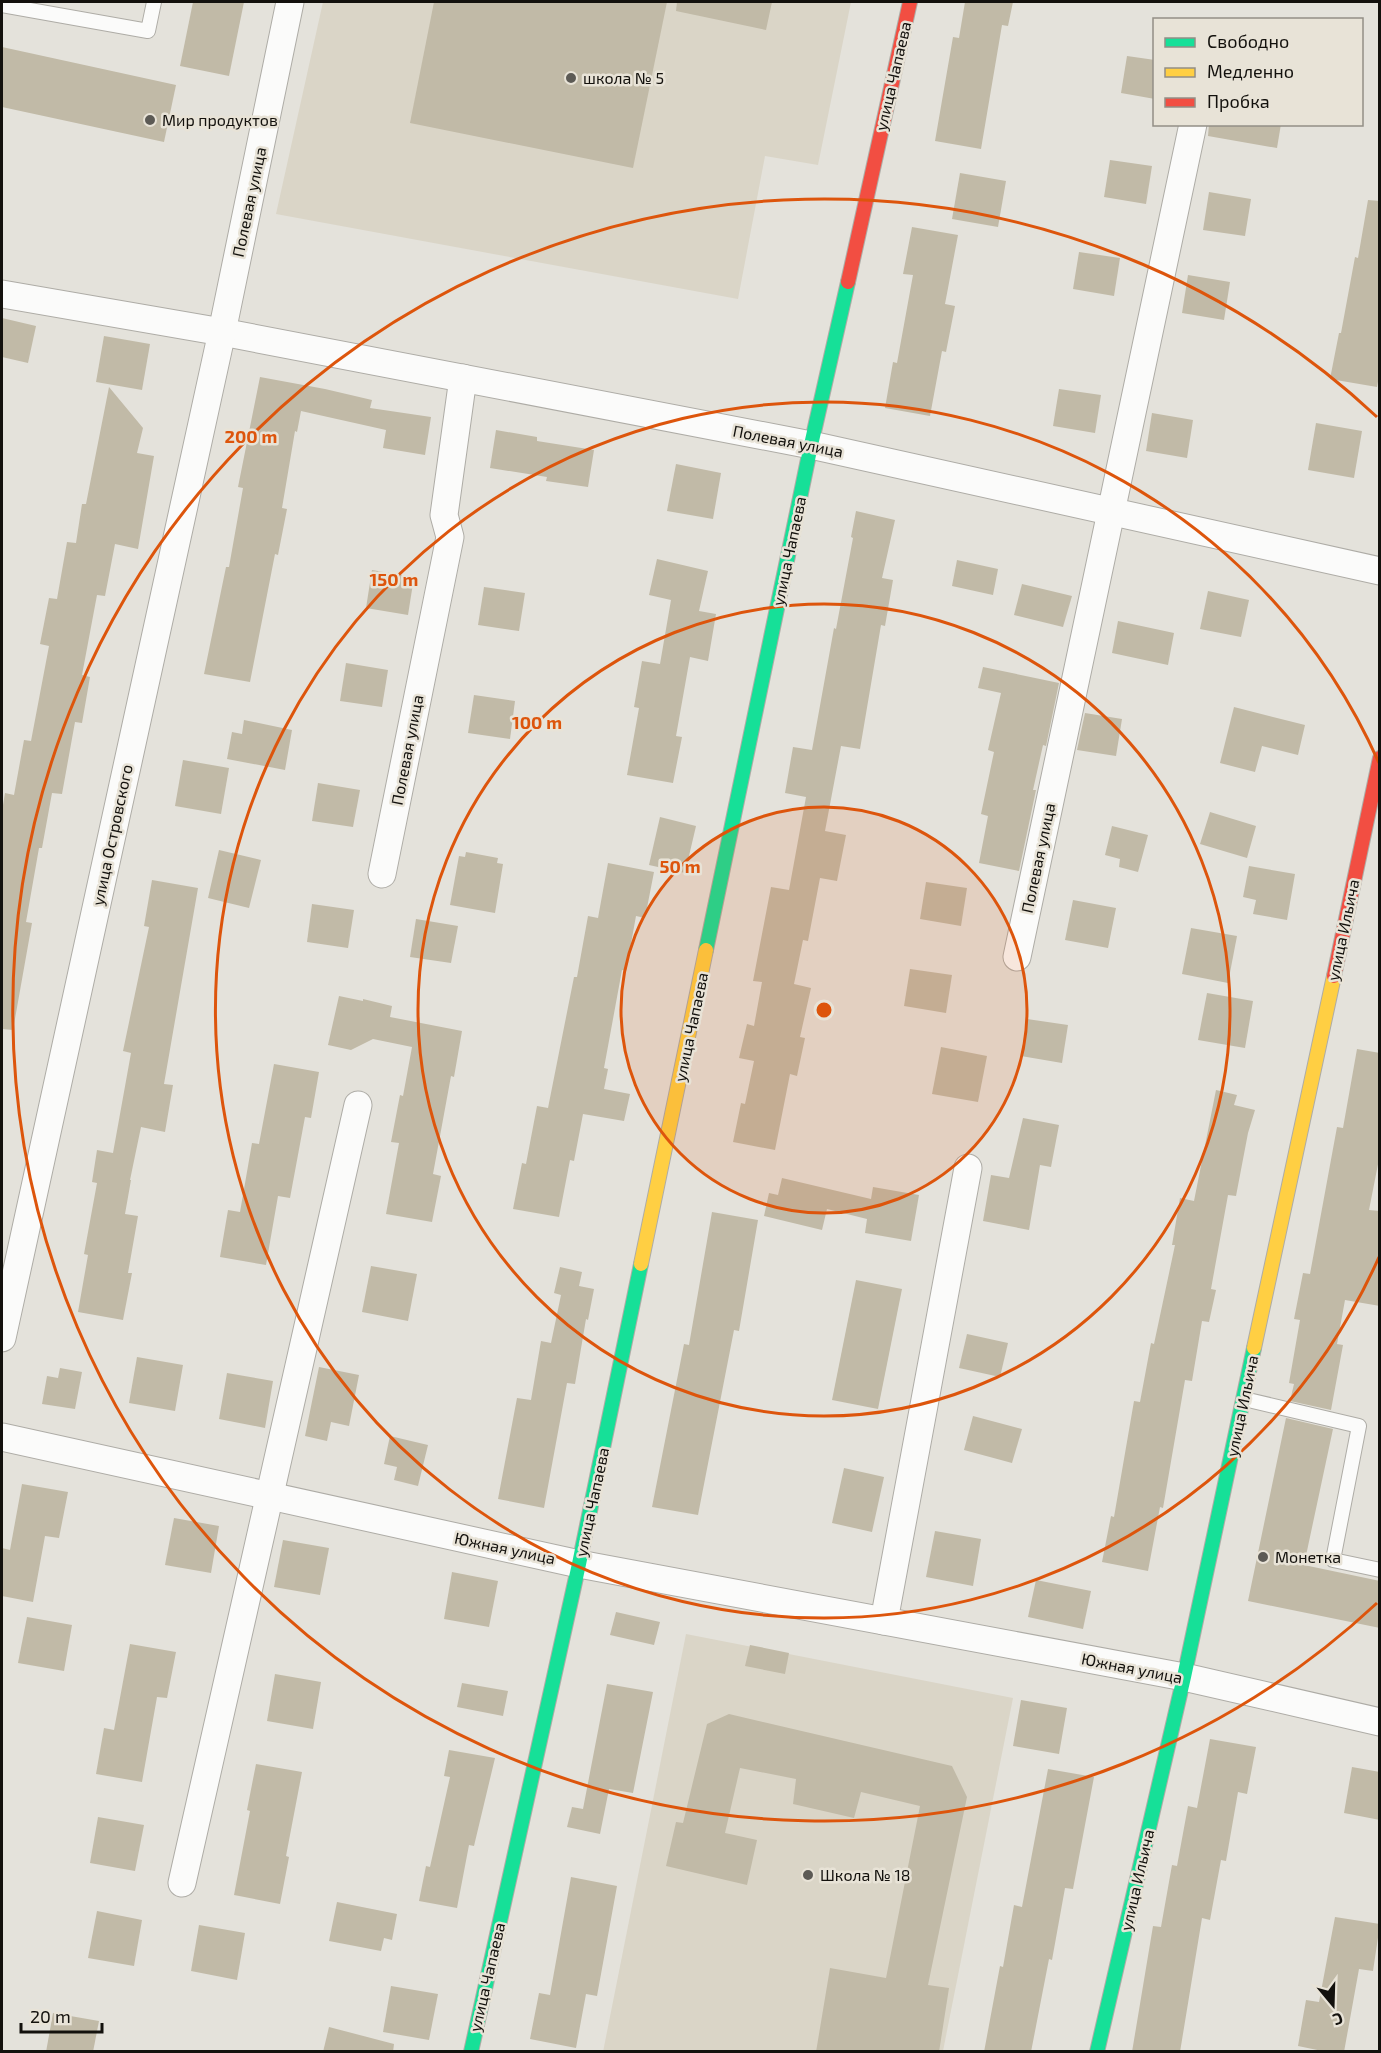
<svg xmlns="http://www.w3.org/2000/svg" width="1381" height="2053" font-family="'Exo 2',sans-serif">
	<style>
		.built { fill: #dad5c7 }
		.building { fill: #c1baa7 }
		.lines { fill: none; stroke-linecap: round; stroke-linejoin: round }
		.lane-casing { stroke: #aeaca6; stroke-width: 16 }
		.street-casing { stroke: #aeaca6; stroke-width: 29 }
		.fast-casing { stroke: #aeaca6; stroke-width: 16 }
		.slow-casing { stroke: #aeaca6; stroke-width: 16 }
		.jam-casing { stroke: #aeaca6; stroke-width: 16 }
		.lane { stroke: #fbfbfa; stroke-width: 14 }
		.street { stroke: #fbfbfa; stroke-width: 27 }
		.fast { stroke: #16e098; stroke-width: 14 }
		.slow { stroke: #ffcf43; stroke-width: 14 }
		.jam { stroke: #f24e42; stroke-width: 14 }
		.ring { fill: none; stroke: #dd550c; stroke-width: 3 }
		.poi-dot { fill: #5c5a55; stroke: #e8e3d7; stroke-width: 2 }
		.labels { text-anchor: middle; stroke-width: 5; stroke-linejoin: round; paint-order: stroke }
		.street-label { font-size: 16px; fill: #13110d; stroke: #e8e3d7 }
		.poi-label { font-size: 16px; fill: #13110d; stroke: #e8e3d7; text-anchor: start }
		.centre { fill: #dd550c; stroke: #e8e3d7; stroke-width: 3 }
		.ring-label { font-size: 18px; text-anchor: middle; font-weight: bold; fill: #dd550c; stroke: #e8e3d7; stroke-width: 5; stroke-linejoin: round; paint-order: stroke }
	</style>
	<rect width="100%" height="100%" fill="#e4e2db"/>
	<g class="built">
		<polygon points="323,2 851,2 818,165 765,156 738,299 276,214"/>
		<polygon points="686,1634 1013,1698 943,2051 603,2052"/>
	</g>
	<g class="building">
		<polygon points="193,2 244,2 229,76 180,66"/>
		<polygon points="434,2 667,2 633,168 410,123"/>
		<polygon points="677,2 772,2 766,30 676,11"/>
		<polygon points="965,2 1013,2 1008,26 1002,25 981,149 935,141 953,37 959,38"/>
		<polygon points="2,47 176,85 164,142 2,107"/>
		<polygon points="1127,56 1155,60 1155,99 1121,93"/>
		<polygon points="1209,124 1281,124 1277,148 1208,136"/>
		<polygon points="1110,160 1152,166 1146,204 1104,197"/>
		<polygon points="960,173 1006,181 998,227 952,219"/>
		<polygon points="1209,192 1251,199 1245,236 1203,230"/>
		<polygon points="1368,200 1380,201 1380,371 1377,387 1330,379 1339,333 1341,333 1355,257 1358,258"/>
		<polygon points="912,227 958,235 945,304 955,306 946,352 942,351 930,416 885,408 893,362 897,363 913,275 903,274"/>
		<polygon points="1079,252 1120,258 1114,296 1073,289"/>
		<polygon points="1188,275 1230,282 1224,320 1182,313"/>
		<polygon points="2,318 36,326 28,363 2,357"/>
		<polygon points="104,336 150,344 142,390 96,382"/>
		<polygon points="260,377 325,389 372,400 370,408 431,417 425,455 383,448 386,430 301,411 297,432 295,431 282,508 287,509 278,555 275,554 250,682 204,674 226,567 229,567 243,488 238,487"/>
		<polygon points="109,387 143,428 137,453 154,456 138,549 115,544 105,596 97,595 82,675 90,677 82,723 75,722 62,794 52,793 42,848 39,848 26,922 32,923 13,1030 2,1029 2,811 5,793 14,795 24,740 31,741 49,646 40,644 49,598 57,599 67,542 76,543 82,504 86,504"/>
		<polygon points="1059,389 1101,395 1095,433 1053,426"/>
		<polygon points="1152,413 1193,420 1187,458 1146,451"/>
		<polygon points="1316,423 1362,431 1354,478 1308,470"/>
		<polygon points="496,430 537,437 537,441 594,450 588,487 546,481 547,477 490,468"/>
		<polygon points="676,464 721,473 713,519 667,511"/>
		<polygon points="856,511 895,520 882,578 893,580 885,626 881,625 860,749 841,746 825,831 846,835 837,881 820,878 808,941 803,940 794,984 811,988 800,1037 805,1038 797,1076 790,1074 775,1150 733,1142 741,1103 745,1104 754,1061 739,1058 747,1024 754,1026 762,982 753,981 771,887 789,890 806,797 785,793 793,747 812,750 834,628 836,629 853,538 851,537"/>
		<polygon points="657,559 708,571 699,611 716,614 708,661 690,657 676,736 682,737 673,783 627,775 639,708 634,707 642,661 660,664 671,600 649,595"/>
		<polygon points="957,560 998,569 993,595 952,586"/>
		<polygon points="372,570 414,577 408,615 366,608"/>
		<polygon points="1022,584 1072,596 1063,627 1014,615"/>
		<polygon points="484,587 525,593 519,631 478,625"/>
		<polygon points="1208,591 1249,600 1241,637 1200,629"/>
		<polygon points="1118,621 1174,633 1168,665 1112,653"/>
		<polygon points="346,663 388,670 382,707 340,701"/>
		<polygon points="983,667 1059,683 1046,746 1043,745 1033,790 1036,790 1019,871 979,863 988,816 981,814 994,752 988,750 1001,693 978,688"/>
		<polygon points="474,695 515,701 510,739 468,733"/>
		<polygon points="1234,707 1305,725 1298,755 1262,746 1255,772 1220,763"/>
		<polygon points="1085,713 1122,719 1116,756 1077,750"/>
		<polygon points="244,720 292,730 285,770 227,759 232,732 242,734"/>
		<polygon points="183,760 229,768 221,814 175,806"/>
		<polygon points="318,783 360,790 353,827 312,821"/>
		<polygon points="1210,812 1256,826 1247,858 1200,844"/>
		<polygon points="660,817 696,826 685,873 649,865"/>
		<polygon points="1112,826 1148,835 1138,872 1119,867 1120,859 1105,855"/>
		<polygon points="219,850 261,860 249,908 208,898"/>
		<polygon points="466,852 498,858 497,863 503,864 495,913 450,905 459,856 465,857"/>
		<polygon points="608,863 654,872 645,918 636,916 626,971 622,970 604,1068 608,1069 604,1089 630,1094 624,1121 583,1114 574,1161 570,1160 559,1217 513,1209 522,1163 526,1164 537,1106 548,1108 574,977 577,977 588,916 598,918"/>
		<polygon points="1249,866 1295,874 1287,920 1253,914 1256,900 1243,897"/>
		<polygon points="152,880 198,888 164,1084 173,1085 165,1132 141,1127 130,1180 131,1180 125,1214 138,1216 128,1273 132,1273 123,1320 78,1312 88,1255 84,1254 97,1183 92,1182 97,1150 113,1153 131,1053 123,1051 149,927 144,926"/>
		<polygon points="926,882 967,888 961,926 920,919"/>
		<polygon points="1073,900 1116,908 1108,948 1065,940"/>
		<polygon points="312,904 354,910 348,948 307,942"/>
		<polygon points="416,919 458,926 451,963 410,957"/>
		<polygon points="1191,928 1237,936 1228,983 1182,974"/>
		<polygon points="910,969 952,975 946,1013 904,1006"/>
		<polygon points="1207,993 1253,1001 1245,1048 1198,1040"/>
		<polygon points="339,996 363,1001 363,999 392,1006 390,1017 462,1031 454,1077 451,1076 433,1174 441,1176 432,1222 386,1214 399,1143 391,1142 400,1095 403,1096 412,1047 373,1039 351,1050 328,1045"/>
		<polygon points="1027,1019 1068,1025 1062,1063 1021,1056"/>
		<polygon points="941,1047 987,1056 978,1102 932,1094"/>
		<polygon points="1357,1049 1380,1053 1380,1154 1369,1210 1380,1211 1380,1306 1345,1300 1337,1344 1343,1345 1331,1410 1290,1401 1294,1384 1289,1383 1300,1320 1294,1319 1303,1273 1310,1274 1337,1127 1343,1128"/>
		<polygon points="274,1064 319,1072 311,1118 305,1117 290,1198 278,1196 266,1265 220,1257 228,1210 240,1212 252,1143 259,1144"/>
		<polygon points="1216,1090 1237,1095 1234,1105 1255,1110 1248,1133 1236,1196 1228,1195 1211,1289 1216,1290 1209,1322 1202,1321 1192,1381 1185,1380 1163,1508 1160,1507 1148,1571 1102,1562 1111,1516 1114,1517 1134,1401 1140,1402 1151,1343 1154,1344 1175,1245 1172,1245 1180,1198 1194,1201"/>
		<polygon points="1023,1118 1059,1125 1051,1167 1040,1165 1029,1230 983,1221 991,1175 1009,1178"/>
		<polygon points="782,1178 871,1199 873,1187 919,1195 911,1241 865,1233 867,1219 827,1209 822,1230 764,1216 769,1193 778,1195"/>
		<polygon points="712,1212 758,1220 739,1331 734,1330 698,1515 652,1507 684,1344 689,1345"/>
		<polygon points="371,1266 417,1274 408,1321 362,1312"/>
		<polygon points="560,1267 582,1272 579,1286 594,1289 588,1320 586,1319 575,1384 567,1383 544,1508 498,1499 517,1398 531,1400 541,1341 551,1343 561,1295 554,1293"/>
		<polygon points="856,1280 902,1289 878,1409 832,1400"/>
		<polygon points="967,1334 1008,1343 1000,1377 959,1368"/>
		<polygon points="137,1357 183,1365 175,1411 129,1403"/>
		<polygon points="319,1367 359,1375 349,1426 331,1422 327,1441 305,1436"/>
		<polygon points="60,1368 82,1372 75,1409 42,1404 47,1376 58,1378"/>
		<polygon points="227,1373 273,1381 265,1428 219,1419"/>
		<polygon points="973,1416 1022,1429 1012,1463 964,1450"/>
		<polygon points="1286,1418 1333,1429 1304,1565 1380,1581 1380,1628 1248,1601"/>
		<polygon points="390,1436 428,1445 418,1486 394,1480 397,1467 384,1464"/>
		<polygon points="844,1468 884,1477 872,1532 832,1523"/>
		<polygon points="22,1484 68,1492 59,1538 45,1536 33,1602 2,1596 2,1548 10,1550"/>
		<polygon points="174,1518 219,1526 211,1573 165,1565"/>
		<polygon points="935,1531 981,1539 973,1586 926,1577"/>
		<polygon points="283,1540 329,1548 320,1595 274,1587"/>
		<polygon points="452,1572 498,1581 489,1627 444,1619"/>
		<polygon points="1036,1580 1091,1591 1083,1629 1028,1617"/>
		<polygon points="616,1612 660,1622 654,1645 610,1635"/>
		<polygon points="27,1617 72,1625 64,1671 18,1663"/>
		<polygon points="130,1644 176,1652 167,1698 157,1697 142,1782 96,1774 104,1728 114,1730"/>
		<polygon points="750,1645 789,1653 785,1674 745,1666"/>
		<polygon points="275,1674 321,1682 313,1729 267,1721"/>
		<polygon points="462,1683 508,1691 503,1716 457,1707"/>
		<polygon points="607,1684 653,1692 633,1793 609,1789 600,1834 567,1827 572,1807 583,1809"/>
		<polygon points="1021,1700 1067,1708 1059,1754 1013,1746"/>
		<polygon points="729,1714 952,1766 967,1797 928,1985 949,1988 939,2052 816,2052 830,1968 886,1978 920,1806 861,1792 854,1818 793,1804 796,1779 740,1768 725,1833 757,1840 747,1885 666,1866 676,1822 683,1823 707,1724"/>
		<polygon points="1210,1739 1256,1747 1247,1794 1238,1792 1226,1861 1221,1860 1210,1920 1202,1918 1180,2052 1132,2052 1153,1926 1161,1927 1172,1865 1177,1866 1188,1806 1197,1808"/>
		<polygon points="449,1750 495,1758 474,1846 469,1845 457,1908 419,1901 426,1866 430,1867 450,1777 444,1776"/>
		<polygon points="256,1764 302,1772 286,1856 289,1857 280,1904 234,1895 250,1811 247,1810"/>
		<polygon points="1352,1767 1380,1772 1380,1820 1344,1813"/>
		<polygon points="1048,1769 1094,1777 1073,1889 1065,1888 1052,1960 1049,1959 1031,2052 984,2052 1000,1966 1003,1967 1014,1905 1022,1907"/>
		<polygon points="98,1817 144,1825 135,1871 90,1863"/>
		<polygon points="571,1877 617,1886 597,1996 586,1994 576,2048 530,2039 539,1993 550,1995"/>
		<polygon points="337,1902 397,1914 392,1940 384,1938 381,1951 329,1941"/>
		<polygon points="97,1911 142,1920 134,1966 88,1958"/>
		<polygon points="1335,1917 1380,1924 1373,1971 1359,1969 1344,2052 1327,2052 1298,2046 1306,2000 1319,2002"/>
		<polygon points="199,1925 245,1933 237,1980 191,1971"/>
		<polygon points="391,1986 438,1994 429,2040 383,2032"/>
		<polygon points="53,2013 99,2021 93,2052 46,2052"/>
		<polygon points="329,2027 394,2044 393,2052 323,2052"/>
	</g>
	<g class="lines">
		<g class="lane-casing">
			<g id="lane">
				<polyline points="2,5 148,31 154,2"/>
				<polyline points="1244,1399 1359,1426 1333,1560 1380,1570"/>
			</g>
		</g>
		<g class="street-casing">
			<g id="street">
				<polyline points="2,294 222,332 811,445 1380,571"/>
				<polyline points="382,874 450,537 444,515 463,378"/>
				<polyline points="1017,957 1193,124"/>
				<polyline points="2,1338 222,332 290,2"/>
				<polyline points="2,1437 579,1564 1184,1677 1380,1722"/>
				<polyline points="884,1621 968,1168"/>
				<polyline points="182,1883 358,1105"/>
			</g>
		</g>
		<g class="fast-casing">
			<g id="fast">
				<polyline points="706,950 811,445 848,282"/>
				<polyline points="471,2052 579,1564 641,1264"/>
				<polyline points="1097,2052 1184,1677 1254,1348"/>
			</g>
		</g>
		<g class="slow-casing">
			<g id="slow">
				<polyline points="641,1264 706,950"/>
				<polyline points="1254,1348 1334,976"/>
			</g>
		</g>
		<g class="jam-casing">
			<g id="jam">
				<polyline points="848,282 910,2"/>
				<polyline points="1334,976 1380,758"/>
			</g>
		</g>
		<use href="#lane" class="lane"/>
		<use href="#street" class="street"/>
		<use href="#fast" class="fast"/>
		<use href="#slow" class="slow"/>
		<use href="#jam" class="jam"/>
	</g>
	<circle cx="824" cy="1010" r="203" fill="#dd550c" fill-opacity=".12"/>
	<g class="ring">
		<circle cx="824" cy="1010" r="203"/>
		<circle cx="824" cy="1010" r="406"/>
		<path d="M1379 1257A608 608 0 1 1 1379 763"/>
		<path d="M1377 1603A811 811 0 1 1 1377 417"/>
	</g>
	<g class="poi-dot">
		<circle cx="571" cy="78" r="6"/>
		<circle cx="150" cy="120" r="6"/>
		<circle cx="1263" cy="1557" r="6"/>
		<circle cx="808" cy="1875" r="6"/>
	</g>
	<g class="labels">
		<g class="street-label">
			<text transform="translate(893 76) rotate(-77)" y="6">улица Чапаева</text>
			<text transform="translate(249 202) rotate(-78)" y="6">Полевая улица</text>
			<text transform="translate(788 441) rotate(11)" y="6">Полевая улица</text>
			<text transform="translate(789 551) rotate(-78)" y="6">улица Чапаева</text>
			<text transform="translate(407 750) rotate(-79)" y="6">Полевая улица</text>
			<text transform="translate(112 835) rotate(-78)" y="6">улица Островского</text>
			<text transform="translate(1038 858) rotate(-78)" y="6">Полевая улица</text>
			<text transform="translate(1343 930) rotate(-78)" y="6">улица Ильича</text>
			<text transform="translate(691 1027) rotate(-78)" y="6">улица Чапаева</text>
			<text transform="translate(1242 1406) rotate(-78)" y="6">улица Ильича</text>
			<text transform="translate(592 1502) rotate(-78)" y="6">улица Чапаева</text>
			<text transform="translate(505 1548) rotate(12)" y="6">Южная улица</text>
			<text transform="translate(1132 1668) rotate(11)" y="6">Южная улица</text>
			<text transform="translate(1137 1880) rotate(-77)" y="6">улица Ильича</text>
			<text transform="translate(487 1977) rotate(-77)" y="6">улица Чапаева</text>
		</g>
		<g class="poi-label">
			<text x="583" y="84">школа № 5</text>
			<text x="162" y="126">Мир продуктов</text>
			<text x="1275" y="1563">Монетка</text>
			<text x="820" y="1881">Школа № 18</text>
		</g>
	</g>
	<circle cx="824" cy="1010" r="9" class="centre"/>
	<g class="ring-label">
		<text x="251" y="443">200 m</text>
		<text x="394" y="586">150 m</text>
		<text x="537" y="729">100 m</text>
		<text x="680" y="873">50 m</text>
	</g>
	<rect width="1381" height="2053" fill="none" stroke="#13110d" stroke-width="6"/>
	<rect x="1153" y="18" width="210" height="108" fill="#e8e3d7" stroke="#938f86" stroke-width="1.5"/>
	<rect x="1165" y="38" width="30" height="9" fill="#16e098" stroke="#938f86" stroke-width="1.5"/>
	<text x="1207" y="48" font-size="18" fill="#13110d">Свободно</text>
	<rect x="1165" y="68" width="30" height="9" fill="#ffcf43" stroke="#938f86" stroke-width="1.5"/>
	<text x="1207" y="78" font-size="18" fill="#13110d">Медленно</text>
	<rect x="1165" y="98" width="30" height="9" fill="#f24e42" stroke="#938f86" stroke-width="1.5"/>
	<text x="1207" y="108" font-size="18" fill="#13110d">Пробка</text>
	<g transform="translate(1333 2005) rotate(161)" stroke="#e8e3d7" stroke-width="4.5" paint-order="stroke">
	<path d="M0-4.5L10 22L0 15L-10 22Z" fill="#13110d"/>
	<text y="-9" font-size="16" font-weight="bold" text-anchor="middle" fill="#13110d">С</text>
	</g>
	<path d="M21 2023v9h81v-9" fill="none" stroke="#13110d" stroke-width="3"/>
	<text x="30" y="2023" font-size="18" fill="#13110d" stroke="#e8e3d7" stroke-width="4.5" paint-order="stroke">20 m</text>
</svg>
